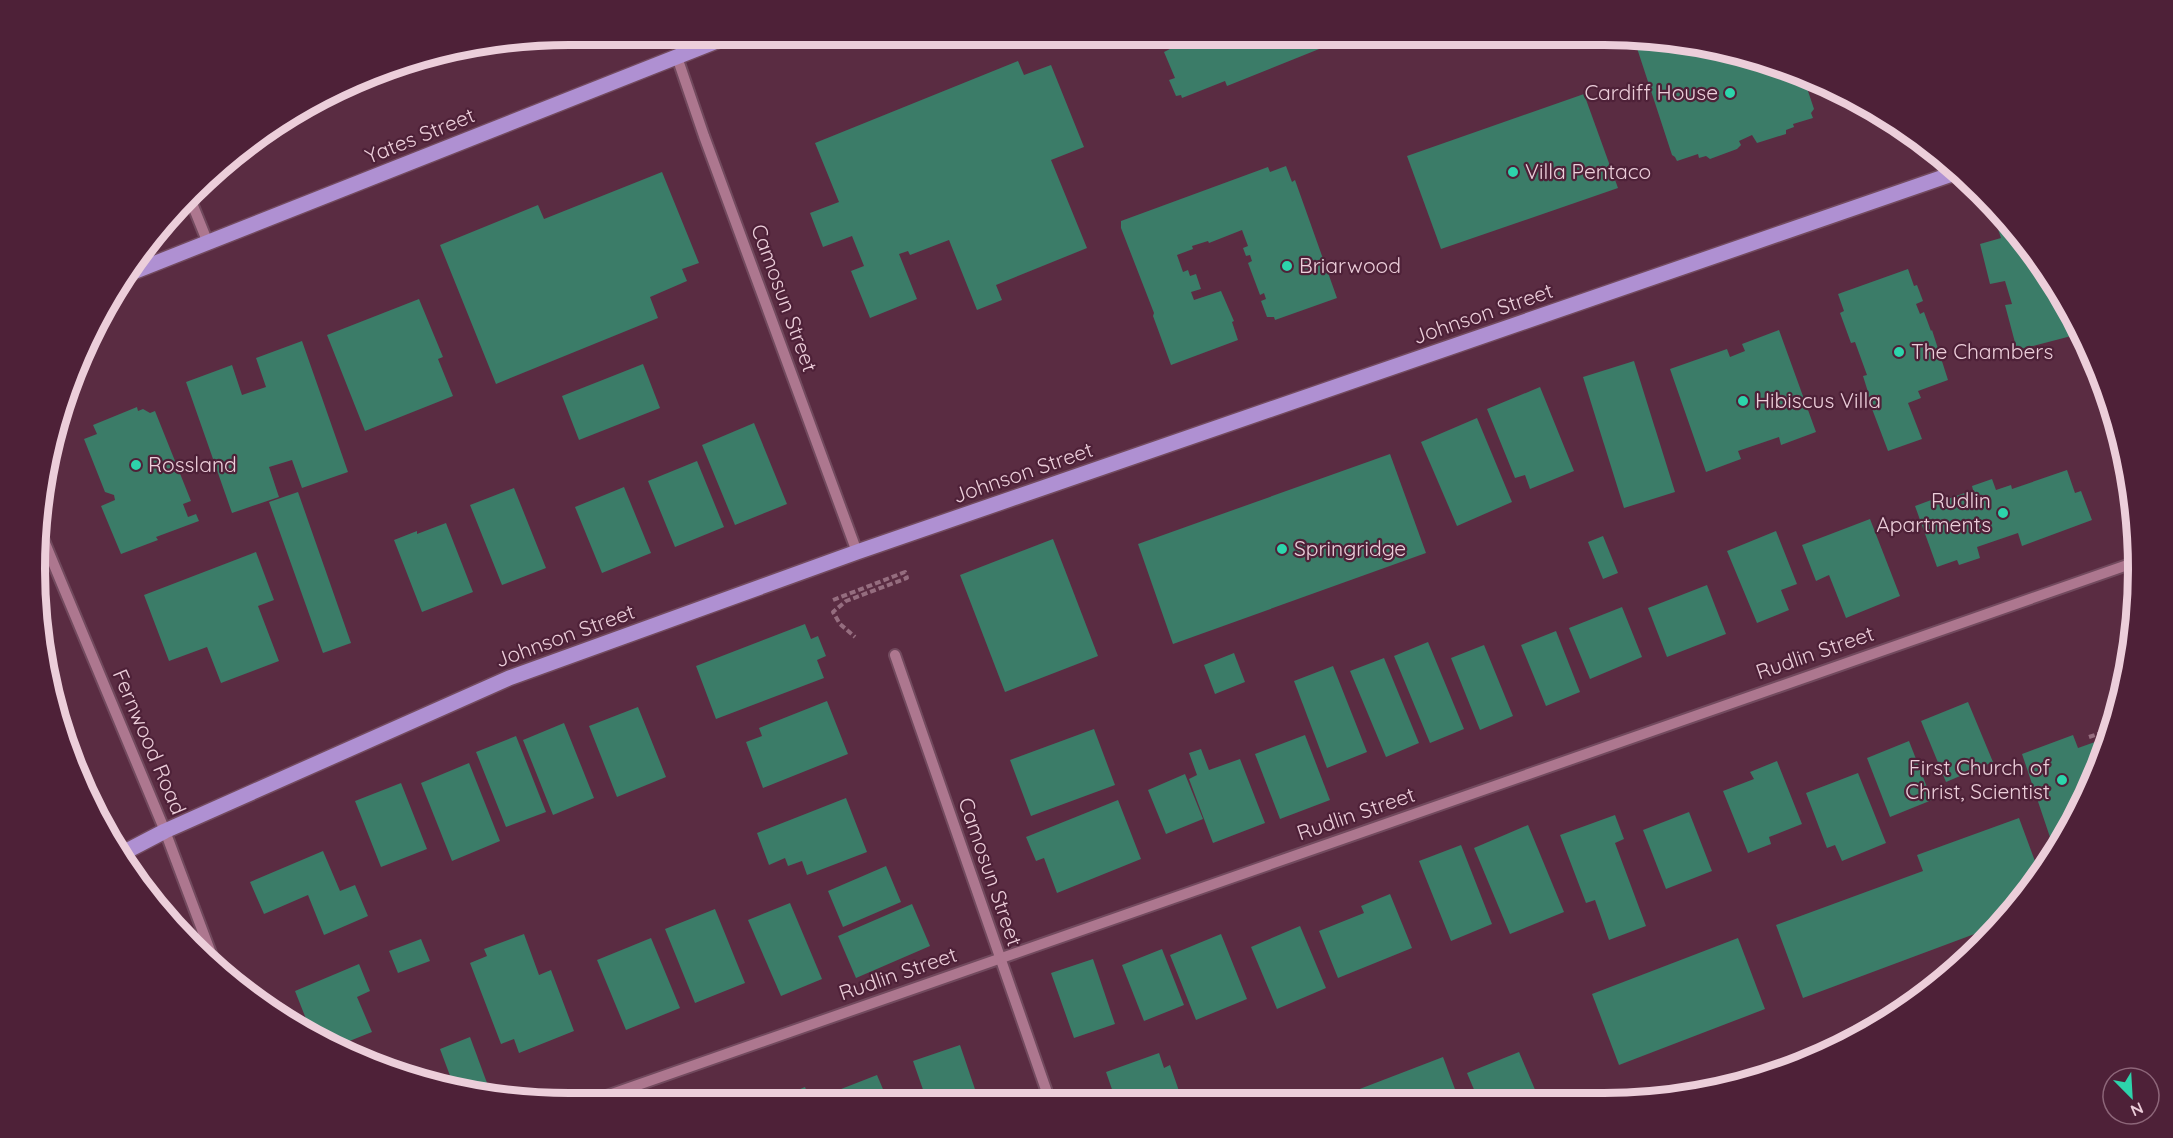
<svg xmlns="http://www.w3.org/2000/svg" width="2173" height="1138" font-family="Quicksand,sans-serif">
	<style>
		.building { fill: #3b7c68 }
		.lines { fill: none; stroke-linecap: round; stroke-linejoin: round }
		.minor-casing { stroke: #724a5e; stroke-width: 14 }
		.major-casing { stroke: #724a5e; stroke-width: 18 }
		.path { stroke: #956d7f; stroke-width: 4; stroke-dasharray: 6 3; stroke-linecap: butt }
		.minor { stroke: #ad778f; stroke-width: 10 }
		.major { stroke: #af90d2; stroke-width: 15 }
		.poi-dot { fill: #2dd4ab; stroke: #4e2138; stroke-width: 2 }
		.labels { text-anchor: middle; stroke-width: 4.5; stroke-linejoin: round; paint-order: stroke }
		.poi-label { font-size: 21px; fill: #ecceda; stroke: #4e2138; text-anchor: start }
		.street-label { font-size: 21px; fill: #ecceda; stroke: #4e2138 }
		.rim { fill: none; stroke: #ecceda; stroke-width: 8 }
	</style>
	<rect width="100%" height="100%" fill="#5a2c42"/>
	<g class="building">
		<polygon points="1181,35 1354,35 1227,86 1225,81 1182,98 1181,95 1176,96 1169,80 1175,78 1164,52 1172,48 1168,41"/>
		<polygon points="1644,36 1743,53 1803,76 1814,109 1811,113 1813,118 1793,124 1794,127 1786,130 1786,134 1757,143 1752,135 1739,141 1741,145 1737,149 1710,159 1706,156 1699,158 1698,154 1677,161 1675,157 1672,155 1635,42 1637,39"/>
		<polygon points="1018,61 1024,75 1051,65 1084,147 1051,160 1087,248 996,285 1002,300 977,310 949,240 910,255 908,251 899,254 917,299 870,318 851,271 864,266 852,236 823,247 810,213 839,202 815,143"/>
		<polygon points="1584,94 1618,188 1441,249 1407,156"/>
		<polygon points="1286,166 1292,182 1295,180 1337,298 1275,320 1274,317 1267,317 1261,301 1266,299 1264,293 1260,295 1248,263 1252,261 1250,255 1246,256 1243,248 1248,246 1242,230 1209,243 1208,241 1192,246 1193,249 1177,255 1183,272 1188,270 1190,276 1196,274 1201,289 1191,292 1194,300 1221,291 1234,321 1232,322 1238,340 1171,365 1153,316 1154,313 1121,228 1121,221 1268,167 1270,172"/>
		<polygon points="662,172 699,263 682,269 687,281 650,297 658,318 496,384 440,245 538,205 544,219"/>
		<polygon points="2008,220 2067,302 2076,321 2079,334 2017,350 2005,305 2012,304 2005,281 1990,284 1980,244 2001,238 1996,223"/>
		<polygon points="1908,269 1914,286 1917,285 1923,301 1916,304 1920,314 1924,312 1931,331 1932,330 1948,380 1918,391 1921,398 1908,403 1922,439 1888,451 1866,393 1868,392 1863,376 1867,375 1855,342 1851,343 1840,313 1844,311 1838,294"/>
		<polygon points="419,299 443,357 438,359 453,396 365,431 327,335"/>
		<polygon points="1779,330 1816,432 1781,445 1779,437 1738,451 1741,459 1706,472 1670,369 1727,349 1730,357 1745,351 1742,344"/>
		<polygon points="302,341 348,472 302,488 292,460 269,467 279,497 232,513 186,382 232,365 242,395 266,387 256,358"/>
		<polygon points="1634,361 1675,492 1624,508 1583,377"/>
		<polygon points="643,364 660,408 579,440 562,396"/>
		<polygon points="1540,387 1574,471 1530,489 1525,475 1515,478 1487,409"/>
		<polygon points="137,407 138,411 143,409 150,413 155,411 191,501 183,504 188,517 196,514 199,521 156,537 158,540 121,554 101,506 115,500 114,495 105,492 84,439 97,434 93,425"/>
		<polygon points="1477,418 1512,502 1457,526 1421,442"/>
		<polygon points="754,423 787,504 735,525 702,445"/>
		<polygon points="1390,454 1426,553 1173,644 1138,544"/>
		<polygon points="697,461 724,527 675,547 648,481"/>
		<polygon points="2067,470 2075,493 2081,491 2092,520 2022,546 2018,533 1977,547 1980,558 1959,565 1957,560 1937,567 1915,506 1934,499 1936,503 1973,490 1972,486 1992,479 1996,490 2011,485 2012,489"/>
		<polygon points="624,487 651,553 602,573 575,507"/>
		<polygon points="514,488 546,568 502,585 470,505"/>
		<polygon points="298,492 351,643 323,653 269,502"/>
		<polygon points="1870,519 1900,596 1846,618 1829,575 1816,581 1802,545"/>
		<polygon points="446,523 473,592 422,612 394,540 417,531 417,534"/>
		<polygon points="1776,531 1797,584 1781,590 1789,610 1757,623 1727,551"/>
		<polygon points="1603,536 1618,573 1603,579 1588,542"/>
		<polygon points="1053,539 1098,656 1005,692 960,575"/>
		<polygon points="256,552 274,600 258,606 279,661 221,683 207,647 169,661 144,595"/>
		<polygon points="1707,585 1726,634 1667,657 1648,608"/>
		<polygon points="1622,607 1642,657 1590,679 1569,628"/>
		<polygon points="805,624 811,639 818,636 826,656 817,660 824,678 716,719 696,666"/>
		<polygon points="1556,631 1580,692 1546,706 1521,645"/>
		<polygon points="1428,642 1464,729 1430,743 1394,656"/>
		<polygon points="1484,645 1513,716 1480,730 1451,658"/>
		<polygon points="1234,653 1245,682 1215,694 1204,665"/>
		<polygon points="1384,658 1419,743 1386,757 1350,671"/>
		<polygon points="1333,666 1367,752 1327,768 1294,681"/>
		<polygon points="827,701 848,754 763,788 746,742 762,736 759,728"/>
		<polygon points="1968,702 1993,762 1946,782 1921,721"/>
		<polygon points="638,707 666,777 617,797 589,726"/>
		<polygon points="564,723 594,798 553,815 523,740"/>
		<polygon points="1094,729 1115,785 1031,816 1010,760"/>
		<polygon points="1305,735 1330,800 1280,819 1255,754"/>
		<polygon points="2073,735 2078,748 2109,737 2083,806 2054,849 2022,754"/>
		<polygon points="516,736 546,812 506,827 476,752"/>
		<polygon points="1909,741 1932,800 1890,817 1867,758"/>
		<polygon points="1201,749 1209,770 1240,759 1265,823 1213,843 1189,779 1197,775 1189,753"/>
		<polygon points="1777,761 1802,824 1769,837 1771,844 1748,853 1723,791 1754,779 1750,772"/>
		<polygon points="469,763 500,841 452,861 421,783"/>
		<polygon points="1858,773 1886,843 1842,861 1835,845 1827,848 1806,793"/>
		<polygon points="1185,774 1203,819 1166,834 1148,790"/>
		<polygon points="401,783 427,849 381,867 355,801"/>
		<polygon points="846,798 867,852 807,875 802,861 788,866 785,858 769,865 757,833"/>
		<polygon points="1118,800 1141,859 1057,893 1044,858 1036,861 1026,837"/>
		<polygon points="1689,812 1712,871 1666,889 1643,830"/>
		<polygon points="1615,815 1624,839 1615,843 1646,926 1609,940 1595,900 1586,903 1560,835"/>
		<polygon points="2019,818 2039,872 2004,923 1803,998 1776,925 1923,871 1917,855"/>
		<polygon points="1528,825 1564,912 1510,934 1474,848"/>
		<polygon points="1461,845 1492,924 1451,941 1419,861"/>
		<polygon points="323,851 340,891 355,885 368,916 324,935 308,895 264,914 250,882"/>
		<polygon points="886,866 901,902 843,927 828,891"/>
		<polygon points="1390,894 1412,948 1338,978 1319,931 1364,913 1361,906"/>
		<polygon points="790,903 822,979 781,996 748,920"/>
		<polygon points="912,904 930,946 856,978 838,936"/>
		<polygon points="715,909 745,983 695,1003 665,929"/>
		<polygon points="1300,926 1326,988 1277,1009 1251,947"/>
		<polygon points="524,934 539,975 551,970 574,1031 519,1053 514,1039 501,1044 470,963 487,956 484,949"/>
		<polygon points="1221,934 1247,999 1196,1020 1170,955"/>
		<polygon points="651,938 680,1008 626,1030 597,960"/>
		<polygon points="1738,938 1765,1009 1619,1065 1592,994"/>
		<polygon points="421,939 430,961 398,973 389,951"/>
		<polygon points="1162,949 1184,1005 1144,1021 1122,965"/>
		<polygon points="1093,959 1115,1024 1074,1038 1051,973"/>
		<polygon points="359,964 370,991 357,997 372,1032 332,1048 312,1034 295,991"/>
		<polygon points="470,1037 490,1091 482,1094 455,1089 440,1049"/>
		<polygon points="960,1045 979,1101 927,1101 913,1061"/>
		<polygon points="1519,1052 1539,1099 1478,1099 1467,1073"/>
		<polygon points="1159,1053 1164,1068 1170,1065 1179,1091 1154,1100 1116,1101 1106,1072"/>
		<polygon points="1443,1057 1459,1100 1331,1100"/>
		<polygon points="406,1064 412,1078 391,1070"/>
		<polygon points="877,1075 888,1101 840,1101 836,1091"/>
		<polygon points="805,1087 811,1102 769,1102"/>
	</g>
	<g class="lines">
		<g class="minor-casing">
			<g id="minor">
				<polyline points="677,57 704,136 857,552"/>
				<polyline points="191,201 208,243"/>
				<polyline points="42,536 165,831 215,964"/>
				<polyline points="895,655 1050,1101"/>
				<polyline points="589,1102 2136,562"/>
			</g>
		</g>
		<g class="major-casing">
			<g id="major">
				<polyline points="123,276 732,35"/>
				<polyline points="119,855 165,831 509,678 857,552 1958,172"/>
			</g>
		</g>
		<g class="path">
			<polyline points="833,600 905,572 907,578 846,601 833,612 840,624 855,637"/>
			<polyline points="2089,737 2112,729"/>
		</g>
		<use href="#minor" class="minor"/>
		<use href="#major" class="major"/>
	</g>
	<g class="poi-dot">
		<circle cx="1730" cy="93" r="6"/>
		<circle cx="1513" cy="172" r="6"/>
		<circle cx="1287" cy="266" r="6"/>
		<circle cx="1899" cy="352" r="6"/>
		<circle cx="1743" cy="401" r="6"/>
		<circle cx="136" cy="465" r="6"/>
		<circle cx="2003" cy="513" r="6"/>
		<circle cx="1282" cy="549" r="6"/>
		<circle cx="2062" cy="780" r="6"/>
	</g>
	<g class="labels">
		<g class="poi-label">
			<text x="1718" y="100" text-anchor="end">Cardiff House</text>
			<text x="1525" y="179">Villa Pentaco</text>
			<text x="1299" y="273">Briarwood</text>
			<text x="1911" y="359">The Chambers</text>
			<text x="1755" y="408">Hibiscus Villa</text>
			<text x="148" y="472">Rossland</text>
			<text x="1991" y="508" text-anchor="end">Rudlin<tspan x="1991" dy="24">Apartments</tspan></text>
			<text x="1294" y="556">Springridge</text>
			<text x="2050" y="775" text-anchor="end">First Church of<tspan x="2050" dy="24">Christ, Scientist</tspan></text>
		</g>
		<g class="street-label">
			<text transform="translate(420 136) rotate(-22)" y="7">Yates Street</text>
			<text transform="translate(784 298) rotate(70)" y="7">Camosun Street</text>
			<text transform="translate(1483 314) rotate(-19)" y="7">Johnson Street</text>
			<text transform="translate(1023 473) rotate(-19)" y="7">Johnson Street</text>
			<text transform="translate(565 636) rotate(-20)" y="7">Johnson Street</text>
			<text transform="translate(1815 653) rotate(-19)" y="7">Rudlin Street</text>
			<text transform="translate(149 742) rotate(67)" y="7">Fernwood Road</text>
			<text transform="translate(1356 814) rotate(-19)" y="7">Rudlin Street</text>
			<text transform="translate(990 872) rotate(71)" y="7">Camosun Street</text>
			<text transform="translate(898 974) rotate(-19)" y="7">Rudlin Street</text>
		</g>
	</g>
	<path d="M0 0H2173V1138H0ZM569 45H1604A524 524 0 0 1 2128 569V569A524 524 0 0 1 1604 1093H569A524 524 0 0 1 45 569V569A524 524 0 0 1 569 45Z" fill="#4e2138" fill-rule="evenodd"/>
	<path class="rim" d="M569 45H1604A524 524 0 0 1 2128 569V569A524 524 0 0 1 1604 1093H569A524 524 0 0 1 45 569V569A524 524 0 0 1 569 45Z"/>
	<g transform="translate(2131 1096) rotate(156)"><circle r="28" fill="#4e2138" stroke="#8d6679" stroke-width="1.5"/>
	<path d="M0-4.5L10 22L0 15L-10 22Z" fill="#2dd4ab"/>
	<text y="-9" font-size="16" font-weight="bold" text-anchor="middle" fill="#ecceda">N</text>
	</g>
</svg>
